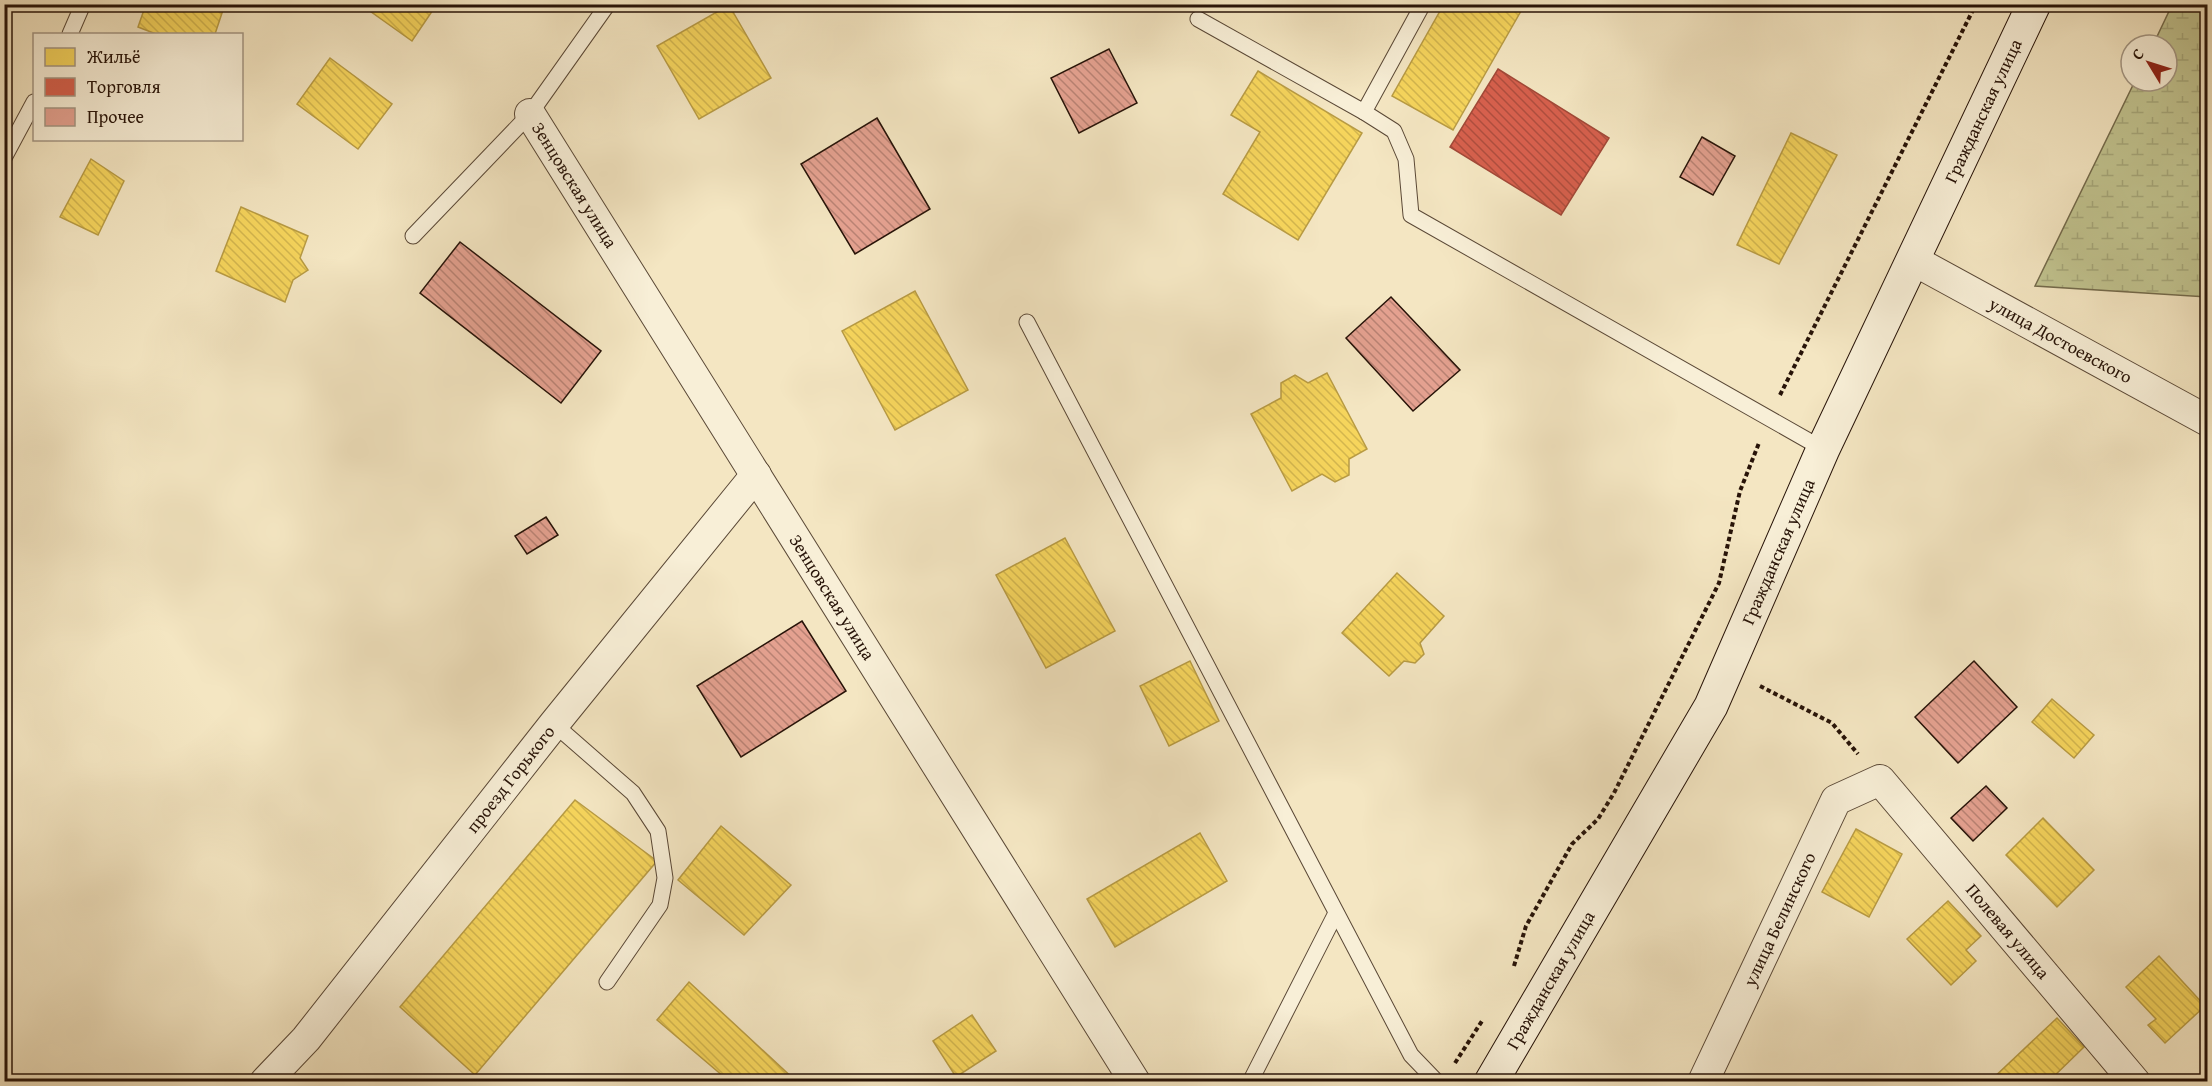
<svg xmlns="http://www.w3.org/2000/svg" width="2212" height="1086" font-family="'Gentium Book Plus',serif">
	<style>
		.wetland { fill: url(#wetland-marsh); stroke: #746b4c; stroke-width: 1.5 }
		.homes { fill: url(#homes-back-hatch); stroke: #b89b43; stroke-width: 1.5 }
		.shops { fill: url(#shops-back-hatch); stroke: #a24938; stroke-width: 1.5 }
		.building { fill: url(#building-back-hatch); stroke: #271308; stroke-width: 1.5 }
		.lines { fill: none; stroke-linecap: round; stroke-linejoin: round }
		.lane-casing { stroke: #5a4836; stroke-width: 17 }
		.street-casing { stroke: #5a4836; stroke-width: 32 }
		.secondary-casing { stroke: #271308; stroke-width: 35 }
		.path { stroke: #271308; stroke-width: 4; stroke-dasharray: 4.5 3; stroke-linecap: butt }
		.lane { stroke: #f8efd7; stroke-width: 15 }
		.street { stroke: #f8efd7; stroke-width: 30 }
		.secondary { stroke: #f8efd7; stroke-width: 33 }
		.labels { text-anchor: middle; stroke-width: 6; stroke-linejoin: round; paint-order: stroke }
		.street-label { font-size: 18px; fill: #271308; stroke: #f8efd7 }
	</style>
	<defs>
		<pattern id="wetland-marsh" width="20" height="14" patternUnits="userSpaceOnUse" patternTransform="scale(1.5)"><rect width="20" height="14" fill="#c1c38f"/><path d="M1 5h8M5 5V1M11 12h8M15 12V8" fill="none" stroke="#a6a77a"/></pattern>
		<pattern id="homes-back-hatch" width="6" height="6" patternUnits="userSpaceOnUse" patternTransform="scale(1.5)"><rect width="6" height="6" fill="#f6d55c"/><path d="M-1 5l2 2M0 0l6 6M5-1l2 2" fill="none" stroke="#d3b64e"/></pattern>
		<pattern id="shops-back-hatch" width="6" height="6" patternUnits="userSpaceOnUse" patternTransform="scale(1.5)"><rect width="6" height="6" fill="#d6604d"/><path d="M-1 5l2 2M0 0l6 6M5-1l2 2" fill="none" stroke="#ae4e3e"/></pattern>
		<pattern id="building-back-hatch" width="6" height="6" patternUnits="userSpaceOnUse" patternTransform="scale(1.5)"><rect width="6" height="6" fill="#e4a190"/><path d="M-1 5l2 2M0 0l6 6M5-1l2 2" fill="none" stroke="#b98274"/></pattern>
	</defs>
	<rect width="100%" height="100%" fill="#f4e6c2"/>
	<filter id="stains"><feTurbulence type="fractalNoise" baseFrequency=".00333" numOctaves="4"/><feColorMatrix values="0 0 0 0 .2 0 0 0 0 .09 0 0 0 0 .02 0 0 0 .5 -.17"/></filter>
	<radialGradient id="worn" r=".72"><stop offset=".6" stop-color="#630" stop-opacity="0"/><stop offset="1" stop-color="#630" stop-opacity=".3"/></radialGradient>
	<polygon class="wetland" points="2172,5 2207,5 2207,297 2035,286 2135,81 2167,81 2167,45 2153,45"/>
	<g class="homes">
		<polygon points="146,4 225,4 215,34 156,34 138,27"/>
		<polygon points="360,4 437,4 412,41"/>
		<polygon points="1444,4 1525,4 1453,130 1392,96"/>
		<polygon points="729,5 771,78 699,119 657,46"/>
		<polygon points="330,58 392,104 358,149 297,104"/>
		<polygon points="1258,71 1362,133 1298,240 1223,194 1260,132 1231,115"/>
		<polygon points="1791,133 1837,155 1779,264 1737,245"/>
		<polygon points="91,159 124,181 98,235 60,217"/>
		<polygon points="241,207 308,236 300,258 308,270 293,280 285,302 216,271"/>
		<polygon points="915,291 968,390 895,430 842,331"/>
		<polygon points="1327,373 1367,449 1349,459 1349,475 1335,482 1322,474 1292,491 1251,414 1281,398 1281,383 1295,375 1308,383"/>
		<polygon points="1065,538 1115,631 1046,668 996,575"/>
		<polygon points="1397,573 1444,616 1420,643 1424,654 1415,663 1404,661 1389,676 1342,633"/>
		<polygon points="1190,661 1219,721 1169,746 1140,686"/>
		<polygon points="2052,699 2094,735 2074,758 2032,722"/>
		<polygon points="575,800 657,861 475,1075 400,1007"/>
		<polygon points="2043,818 2094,870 2057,907 2006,855"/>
		<polygon points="721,826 791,885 744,935 678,880"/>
		<polygon points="1856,829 1902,854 1869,917 1822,892"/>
		<polygon points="1200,833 1227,881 1115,947 1087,899"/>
		<polygon points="1948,901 1981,936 1966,950 1976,961 1951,985 1907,939"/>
		<polygon points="2159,956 2205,1006 2165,1043 2148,1025 2156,1019 2126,987"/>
		<polygon points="689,982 797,1082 730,1082 657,1020"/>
		<polygon points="972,1015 996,1051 956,1077 933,1041"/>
		<polygon points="2057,1018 2084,1047 2048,1082 1989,1082"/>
	</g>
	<polygon class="shops" points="1498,69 1609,138 1561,215 1450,147"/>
	<g class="building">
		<polygon points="1109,49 1137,103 1079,133 1051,78"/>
		<polygon points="877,118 930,209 855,254 801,164"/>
		<polygon points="1702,137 1735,156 1713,195 1680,177"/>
		<polygon points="460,242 601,351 561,403 420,293"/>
		<polygon points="1391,297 1460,370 1413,411 1346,338"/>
		<polygon points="546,517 558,535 527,554 515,536"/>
		<polygon points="802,621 846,691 741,757 697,686"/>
		<polygon points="1974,661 2017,707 1958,763 1915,717"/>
		<polygon points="1986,786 2007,808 1973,841 1951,818"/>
	</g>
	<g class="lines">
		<g class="lane-casing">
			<g id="lane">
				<polyline points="1198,19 1364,112 1423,4"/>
				<polyline points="70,34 83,4"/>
				<polyline points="1364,112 1394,131 1406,159 1411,215 1823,449"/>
				<polyline points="4,158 34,102"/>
				<polyline points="413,236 530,114 608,4"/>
				<polyline points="1027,322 1411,1055 1437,1082"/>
				<polyline points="554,724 633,793 658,831 665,878 660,905 607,982"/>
				<polyline points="1250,1082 1336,913"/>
			</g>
		</g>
		<g class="street-casing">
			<g id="street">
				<path id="s1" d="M530 114 1135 1082"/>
				<path id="s2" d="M1913 260 2208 421"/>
				<path id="s3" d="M265 1082 306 1039 554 724 756 475"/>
				<path id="s4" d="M1703 1082 1836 800 1880 780 2135 1082"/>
			</g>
		</g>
		<g class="secondary-casing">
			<g id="secondary">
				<path id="s5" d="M1491 1082 1711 706 1823 449 2034 4"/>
			</g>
		</g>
		<g class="path">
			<polyline points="1780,395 1976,4"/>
			<polyline points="1760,686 1832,723 1858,754"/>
			<polyline points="1514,966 1526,926 1572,844 1598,819 1614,793 1719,583 1740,491 1759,443"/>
			<polyline points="1455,1063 1482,1021"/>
		</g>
		<use href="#lane" class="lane"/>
		<use href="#street" class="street"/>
		<use href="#secondary" class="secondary"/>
	</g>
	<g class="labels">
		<g class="street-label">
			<text dy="6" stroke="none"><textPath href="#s5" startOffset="1090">Гражданская улица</textPath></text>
			<text dy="6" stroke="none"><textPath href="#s1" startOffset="84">Зенцовская улица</textPath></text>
			<text dy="6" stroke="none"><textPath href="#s2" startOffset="168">улица Достоевского</textPath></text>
			<text dy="6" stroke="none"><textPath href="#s5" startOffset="604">Гражданская улица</textPath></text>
			<text dy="6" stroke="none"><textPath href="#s1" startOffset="570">Зенцовская улица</textPath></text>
			<text dy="6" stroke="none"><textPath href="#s3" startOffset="390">проезд Горького</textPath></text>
			<text dy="6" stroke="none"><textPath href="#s4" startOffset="180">улица Белинского</textPath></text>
			<text dy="6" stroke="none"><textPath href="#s4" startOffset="558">Полевая улица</textPath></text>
			<text dy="6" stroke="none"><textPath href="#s5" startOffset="118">Гражданская улица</textPath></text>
		</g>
	</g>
	<rect width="2212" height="1086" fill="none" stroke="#f4e6c2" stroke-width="24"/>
	<rect x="6" y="6" width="2200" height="1074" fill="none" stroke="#271308" stroke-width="3"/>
	<rect x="12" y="12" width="2188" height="1062" fill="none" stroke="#271308" stroke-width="1.5"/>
	<rect x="33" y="33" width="210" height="108" fill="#f8efd7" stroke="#a49784" stroke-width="1.5"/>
	<rect x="45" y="48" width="30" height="18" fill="#f6d55c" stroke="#a49784" stroke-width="1.5"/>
	<text x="87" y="63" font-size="18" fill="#271308">Жильё</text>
	<rect x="45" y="78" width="30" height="18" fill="#d6604d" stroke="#a49784" stroke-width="1.5"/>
	<text x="87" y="93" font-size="18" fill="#271308">Торговля</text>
	<rect x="45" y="108" width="30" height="18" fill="#e4a190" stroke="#a49784" stroke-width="1.5"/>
	<text x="87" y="123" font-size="18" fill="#271308">Прочее</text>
	<g transform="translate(2149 63) rotate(308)"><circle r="28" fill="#f8efd7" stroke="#a49784" stroke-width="1.5"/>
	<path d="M0-4.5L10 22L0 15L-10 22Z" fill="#8f2418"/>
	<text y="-9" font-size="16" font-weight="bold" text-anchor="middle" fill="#271308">С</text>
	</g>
	<rect width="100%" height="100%" filter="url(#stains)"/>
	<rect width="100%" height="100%" fill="url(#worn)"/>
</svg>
